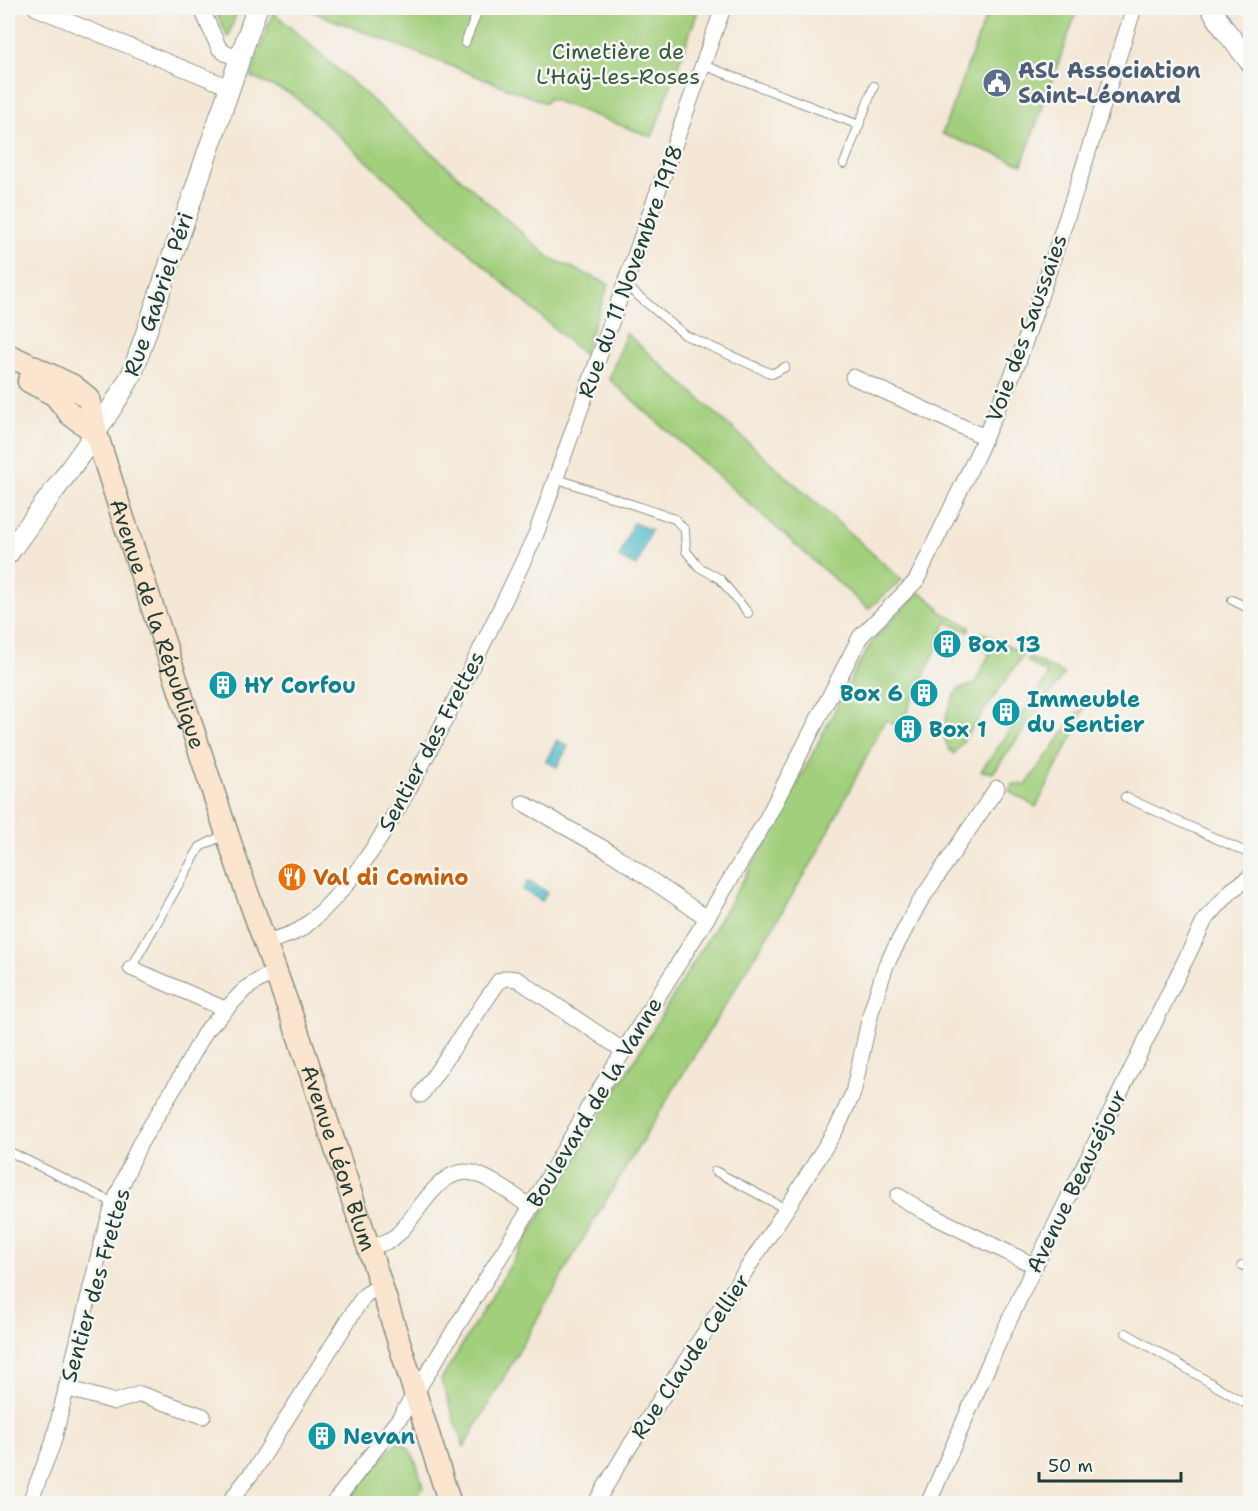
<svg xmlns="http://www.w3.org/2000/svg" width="1258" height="1511" font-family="'Shantell Sans',sans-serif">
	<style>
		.green { fill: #a2cf7c; stroke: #608658; stroke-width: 1.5 }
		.water { fill: #4ebaca; stroke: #367c7f; stroke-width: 1.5 }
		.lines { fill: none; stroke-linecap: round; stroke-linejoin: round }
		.service-casing { stroke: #8a9284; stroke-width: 10 }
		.minor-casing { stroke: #8a9284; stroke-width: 17 }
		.tertiary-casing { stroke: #8a9284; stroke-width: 22 }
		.secondary-casing { stroke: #8a9284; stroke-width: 25 }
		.service { stroke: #fff; stroke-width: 8 }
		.minor { stroke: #fff; stroke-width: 15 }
		.tertiary { stroke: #fff; stroke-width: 20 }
		.secondary { stroke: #fbe5cf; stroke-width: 22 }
		.labels { text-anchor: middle; stroke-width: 5; stroke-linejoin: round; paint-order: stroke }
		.park-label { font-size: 22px; fill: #395a42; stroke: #f6f6f2 }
		.service-label { font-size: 22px; font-weight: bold; fill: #4e5e75; stroke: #f6f6f2; text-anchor: start }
		.street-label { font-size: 22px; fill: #1f3d34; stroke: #f6f6f2 }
		.culture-label { font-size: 22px; font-weight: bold; fill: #0d838f; stroke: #f6f6f2; text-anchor: start }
		.food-label { font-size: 22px; font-weight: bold; fill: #c56008; stroke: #f6f6f2; text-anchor: start }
	</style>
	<rect width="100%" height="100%" fill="#f6f6f2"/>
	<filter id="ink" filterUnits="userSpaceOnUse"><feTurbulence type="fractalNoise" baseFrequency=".0167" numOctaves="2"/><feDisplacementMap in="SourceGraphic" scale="12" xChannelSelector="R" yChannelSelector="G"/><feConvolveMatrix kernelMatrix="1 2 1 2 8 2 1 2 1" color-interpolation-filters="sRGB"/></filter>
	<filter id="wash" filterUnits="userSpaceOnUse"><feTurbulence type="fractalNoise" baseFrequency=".008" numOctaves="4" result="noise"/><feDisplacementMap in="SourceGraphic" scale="24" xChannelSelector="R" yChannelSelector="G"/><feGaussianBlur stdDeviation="1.35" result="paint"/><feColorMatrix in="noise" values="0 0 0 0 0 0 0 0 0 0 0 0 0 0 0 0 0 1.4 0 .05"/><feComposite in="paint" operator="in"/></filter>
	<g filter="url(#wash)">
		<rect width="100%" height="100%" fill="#f4e7d5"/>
		<g class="green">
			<polygon points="214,8 238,8 228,37"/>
			<polygon points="303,8 699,8 652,137 548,98 546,103"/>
			<polygon points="989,8 1078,8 1022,164 942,134"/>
			<polygon points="273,12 550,258 609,284 583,354 293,95 251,77"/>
			<polygon points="626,333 902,580 868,609 609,379"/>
			<polygon points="918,593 923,594 940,608 939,611 970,627 968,632 947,622 937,643 939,644 899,728 885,720 816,856 598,1213 464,1447 441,1380 773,831 858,665 874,639"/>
			<path d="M981 632 1024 654 954 754C934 737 948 707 958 689L974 685 990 653 984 650 988 642 979 637Z"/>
			<polygon points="1029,657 1064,674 1028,724 1019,718 1048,676 1045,673 1047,670 1044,668 1042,671 1027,660"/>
			<polygon points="1089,697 1075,731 1036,807 1009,791 1013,784 1026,785"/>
			<polygon points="1017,721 1026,727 993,773 981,771"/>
			<path d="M398 1441C416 1448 418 1471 423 1488L411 1503H346Z"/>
		</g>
		<g class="water">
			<polygon points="633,523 651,530 637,566 619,558"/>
			<polygon points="557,740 568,746 557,767 546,761"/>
			<polygon points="528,881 547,892 542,901 523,890"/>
		</g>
	</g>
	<g filter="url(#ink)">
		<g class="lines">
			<g class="service-casing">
				<g id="service">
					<polyline points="465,43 479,8"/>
					<polyline points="703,65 859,125"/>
					<polyline points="844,164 874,86"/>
					<polyline points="625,285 685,335 772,374 785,367"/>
					<polyline points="555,478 675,519 685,530 686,551 699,567 720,579 748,613"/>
					<polyline points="1232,600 1250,609"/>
					<polyline points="1125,797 1250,854"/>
					<polyline points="131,968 200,847 224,835"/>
					<polyline points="8,1151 114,1203"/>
					<polyline points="715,1171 786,1209"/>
					<polyline points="1242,1265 1250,1268"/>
					<polyline points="1126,1333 1250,1406"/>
				</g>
			</g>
			<g class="minor-casing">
				<g id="minor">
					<polyline points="36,8 229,87"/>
					<polyline points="201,8 219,48 225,53 240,59"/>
					<polyline points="853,377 985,437"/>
					<polyline points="523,803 610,852 707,918"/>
					<path d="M266 942C278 938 294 935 304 927 368 875 409 790 446 718 477 657 507 596 536 534L723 8"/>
					<polyline points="131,968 225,1009"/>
					<polyline points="421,1095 499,981 507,978 517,979 624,1051"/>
					<polyline points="898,1196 925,1212 1025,1261"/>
					<path d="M369 1248C379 1244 390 1242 398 1234 419 1214 442 1159 479 1175 497 1182 514 1196 531 1207"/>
					<polyline points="66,1388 115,1402 140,1394 203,1416"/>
					<polyline points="29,1504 53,1443 103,1238 114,1203 139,1145 177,1083 205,1032 245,989 261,979 277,972"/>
					<polyline points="228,1504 257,1466 359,1303 365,1295 381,1285"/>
					<polyline points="333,1504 401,1416 531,1207 591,1103 707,918 765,822 860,637 916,581 977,455 1018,362 1077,187 1134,8"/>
					<polyline points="595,1504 626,1452 791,1202 838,1126 853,1093 871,1012 886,965 919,903 997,788"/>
					<polyline points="928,1504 992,1357 1028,1280 1205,920 1232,890 1250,877"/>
				</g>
			</g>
			<g class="tertiary-casing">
				<g id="tertiary">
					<polyline points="1211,8 1225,30 1250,62"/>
					<path d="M8 554C50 495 96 438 132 374L257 8"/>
				</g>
			</g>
			<g class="secondary-casing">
				<g id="secondary">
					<path id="s1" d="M8 355 73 386 89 399 96 433 123 518 240 873 298 1034 381 1285 450 1504"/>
					<polyline points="29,381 55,395 70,414 96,433"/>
				</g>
			</g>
			<use href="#service" class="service"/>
			<use href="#minor" class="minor"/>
			<use href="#tertiary" class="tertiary"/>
			<use href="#secondary" class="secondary"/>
		</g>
	</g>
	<defs>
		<g id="civic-disc" transform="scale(1.5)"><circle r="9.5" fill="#5c6f8a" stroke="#f6f6f2"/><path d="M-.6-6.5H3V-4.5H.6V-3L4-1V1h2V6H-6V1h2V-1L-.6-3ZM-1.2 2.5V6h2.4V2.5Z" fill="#fff"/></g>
		<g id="building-disc" transform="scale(1.5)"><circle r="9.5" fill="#0f9aa8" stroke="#f6f6f2"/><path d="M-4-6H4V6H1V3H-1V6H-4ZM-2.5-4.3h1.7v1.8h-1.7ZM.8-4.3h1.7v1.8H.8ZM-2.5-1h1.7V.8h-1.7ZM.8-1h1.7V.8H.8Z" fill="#fff"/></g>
		<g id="restaurant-disc" transform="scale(1.5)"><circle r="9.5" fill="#e8710a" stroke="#f6f6f2"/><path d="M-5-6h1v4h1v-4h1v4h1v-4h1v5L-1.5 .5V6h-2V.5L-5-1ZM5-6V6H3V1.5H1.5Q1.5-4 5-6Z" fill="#fff"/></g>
	</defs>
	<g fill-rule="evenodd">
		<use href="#civic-disc" x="997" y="83"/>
		<use href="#building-disc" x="947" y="644"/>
		<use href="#building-disc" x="223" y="685"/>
		<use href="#building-disc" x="924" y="693"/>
		<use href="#building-disc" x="1006" y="712"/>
		<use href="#building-disc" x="908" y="729"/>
		<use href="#restaurant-disc" x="292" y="877"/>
		<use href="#building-disc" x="322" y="1436"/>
	</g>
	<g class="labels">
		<g class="park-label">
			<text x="618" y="59">Cimetière de<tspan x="618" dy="25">L'Haÿ-les-Roses</tspan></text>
		</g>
		<g class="service-label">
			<text x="1018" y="78">ASL Association<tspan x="1018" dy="25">Saint-Léonard</tspan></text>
		</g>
		<g class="street-label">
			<text transform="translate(630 271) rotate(-70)" y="8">Rue du 11 Novembre 1918</text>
			<text transform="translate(158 294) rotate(-71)" y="8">Rue Gabriel Péri</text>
			<text transform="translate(1026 328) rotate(-70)" y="8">Voie des Saussaies</text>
			<text dy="8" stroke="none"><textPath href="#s1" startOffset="328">Avenue de la République</textPath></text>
			<text transform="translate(431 741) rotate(-62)" y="8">Sentier des Frettes</text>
			<text transform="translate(594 1102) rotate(-59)" y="8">Boulevard de la Vanne</text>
			<text dy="8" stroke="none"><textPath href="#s1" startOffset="892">Avenue Léon Blum</textPath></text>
			<text transform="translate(1076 1181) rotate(-64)" y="8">Avenue Beauséjour</text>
			<text transform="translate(95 1285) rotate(-74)" y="8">Sentier des Frettes</text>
			<text transform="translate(690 1356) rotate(-56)" y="8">Rue Claude Cellier</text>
		</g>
		<g class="culture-label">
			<text x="968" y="652">Box 13</text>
			<text x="244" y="693">HY Corfou</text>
			<text x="903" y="701" text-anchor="end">Box 6</text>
			<text x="1027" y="707">Immeuble<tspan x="1027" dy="25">du Sentier</tspan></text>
			<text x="929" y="737">Box 1</text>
			<text x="343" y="1444">Nevan</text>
		</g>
		<g class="food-label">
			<text x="313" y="885">Val di Comino</text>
		</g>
	</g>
	<rect width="1258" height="1511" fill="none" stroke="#f6f6f2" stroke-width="30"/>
	<path d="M1039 1472v9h142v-9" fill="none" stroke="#1f3d34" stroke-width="3"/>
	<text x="1048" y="1472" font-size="18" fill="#1f3d34" stroke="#f6f6f2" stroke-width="4.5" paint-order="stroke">50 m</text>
</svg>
